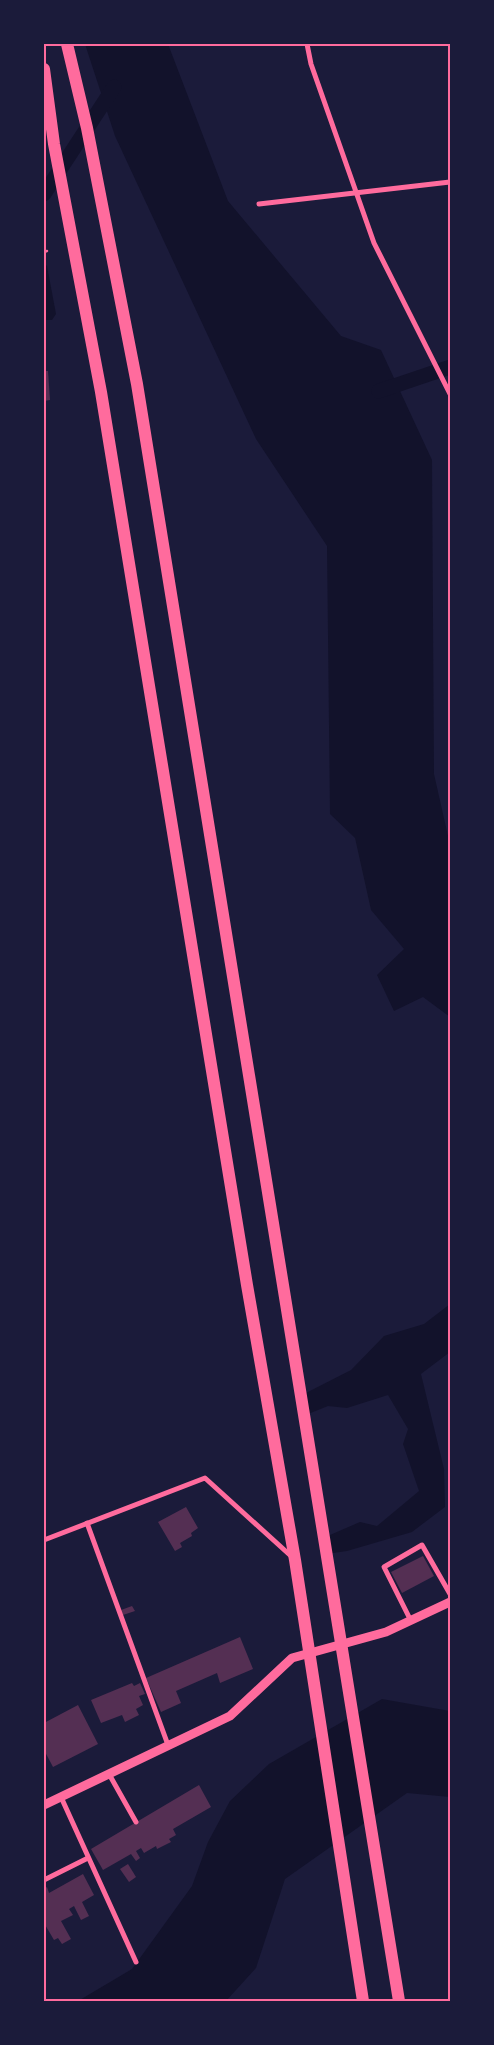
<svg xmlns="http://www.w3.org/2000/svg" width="494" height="2045" font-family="'DejaVu Sans',sans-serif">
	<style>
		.water { fill: #12122b }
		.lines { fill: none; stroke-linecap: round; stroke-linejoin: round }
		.canal { stroke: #12122b; stroke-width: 15 }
		.building { fill: #542f53 }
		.path { stroke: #ff6b9d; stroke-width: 2.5 }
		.minor { stroke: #ff6b9d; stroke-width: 5 }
		.tertiary { stroke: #ff6b9d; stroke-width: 9 }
		.motorway { stroke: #ff6b9d; stroke-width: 12 }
		.neatline { fill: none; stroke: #ff6b9d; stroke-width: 2 }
	</style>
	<rect width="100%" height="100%" fill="#1b1b3a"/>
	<g class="water">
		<polygon points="85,44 168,44 228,201 341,336 381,350 432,460 434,774 450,845 450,1017 423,997 394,1011 377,975 404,949 371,910 355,838 330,814 327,546 256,439 115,136"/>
		<polygon points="44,263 47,266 56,314 52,320 44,320"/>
		<polygon points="450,1304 450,1352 421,1374 444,1469 445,1507 412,1532 347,1551 326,1554 323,1538 360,1522 377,1526 419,1491 403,1444 408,1429 388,1395 347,1408 328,1406 303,1416 304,1394 351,1370 384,1336 424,1324"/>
		<polygon points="382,1699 450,1711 450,1797 407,1793 285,1879 256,1968 226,2001 78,2001 132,1969 192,1886 208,1842 230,1801 269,1764"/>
	</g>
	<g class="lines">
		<g class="canal">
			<polyline points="44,194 114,87"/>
			<polyline points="379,391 450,367"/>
		</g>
	</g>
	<g class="building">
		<polygon points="44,371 48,371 50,400 44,401"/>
		<polygon points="186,1507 198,1528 191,1533 192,1536 180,1543 182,1547 175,1551 158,1522"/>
		<polygon points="423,1556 434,1576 402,1593 391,1572"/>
		<polygon points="132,1606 135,1611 123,1615 121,1610"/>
		<polygon points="240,1637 253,1669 220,1683 217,1673 176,1691 181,1703 161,1712 146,1678"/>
		<polygon points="132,1683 134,1686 140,1683 145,1694 139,1696 143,1705 136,1709 139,1715 125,1722 122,1715 101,1723 91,1700"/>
		<polygon points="78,1705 98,1744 53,1767 44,1750 44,1723"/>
		<polygon points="199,1785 211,1807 173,1829 176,1835 169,1839 171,1842 157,1849 156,1846 144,1853 141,1848 136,1851 140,1858 136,1861 131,1854 103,1870 91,1849"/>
		<polygon points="128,1864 136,1877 129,1882 120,1869"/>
		<polygon points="83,1874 94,1895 82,1902 89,1916 81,1920 74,1906 69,1909 73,1915 61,1921 71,1939 62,1944 58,1938 54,1940 44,1923 44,1889 47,1887 49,1893"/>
	</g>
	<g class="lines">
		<polyline class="path" points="44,252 47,251"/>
		<g class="minor">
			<polyline points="307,44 311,64 374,243 450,394"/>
			<polyline points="259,204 450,182"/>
			<polyline points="87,1523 168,1745"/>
			<polyline points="44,1540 205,1478 291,1556"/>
			<polyline points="411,1621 384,1567 422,1545 450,1594"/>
			<polyline points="109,1774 136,1822"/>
			<polyline points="61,1797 136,1962"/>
			<polyline points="44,1880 88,1858"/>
		</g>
		<polyline class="tertiary" points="44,1805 230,1716 292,1658 386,1632 450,1602"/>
		<g class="motorway">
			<polyline points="67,44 87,128 137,384 399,2001"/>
			<polyline points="44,69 54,144 101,392 247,1285 295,1560 363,2001"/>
		</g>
	</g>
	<rect width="494" height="2045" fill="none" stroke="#1b1b3a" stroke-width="90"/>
	<rect x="45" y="45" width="404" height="1955" class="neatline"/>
</svg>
